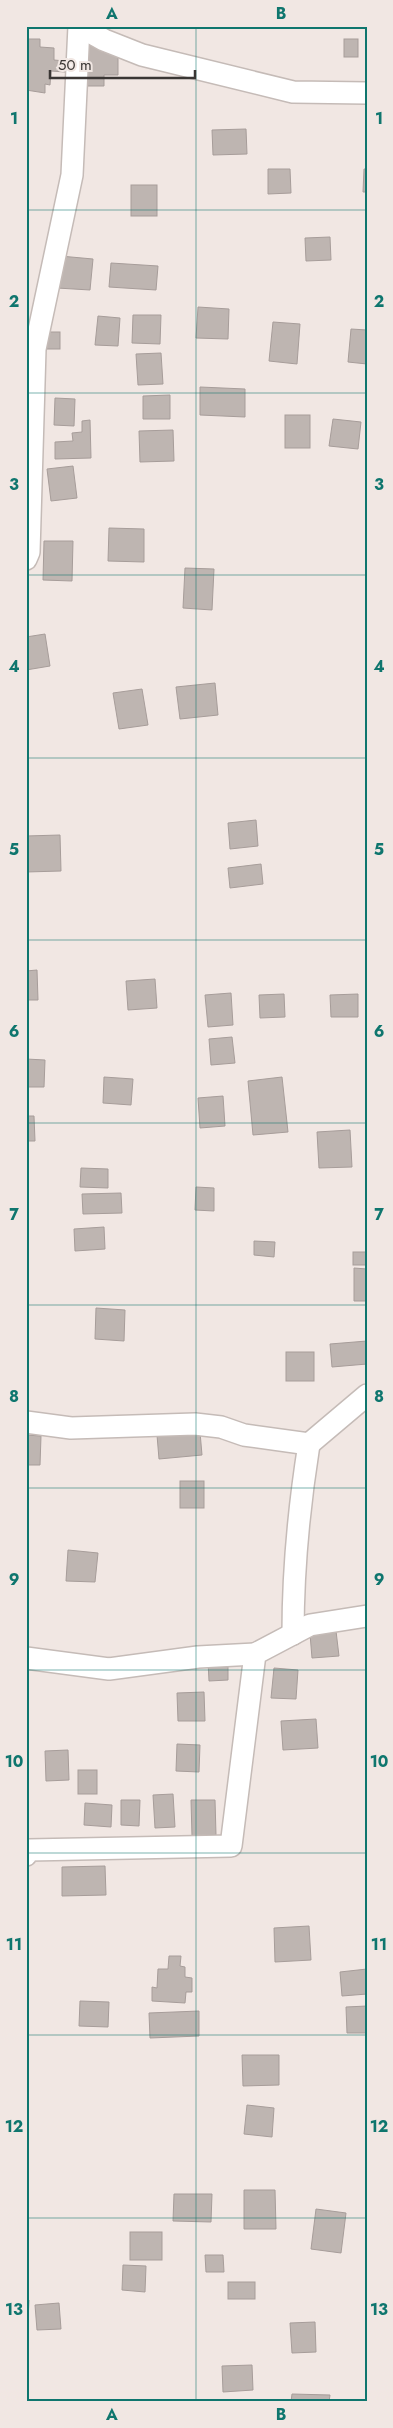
<svg xmlns="http://www.w3.org/2000/svg" width="393" height="2428" font-family="Jost,sans-serif">
	<style>
		.building { fill: #beb5b1; stroke: #a79d9a }
		.lines { fill: none; stroke-linecap: round; stroke-linejoin: round }
		.minor-casing { stroke: #c5bbb7; stroke-width: 24 }
		.minor { stroke: #fff; stroke-width: 21 }
		.grid { fill: none; stroke: #0f766e; stroke-width: 1; stroke-opacity: 0.55 }
		.neatline { fill: none; stroke: #0f766e; stroke-width: 2 }
		.grid-label { font-size: 16px; text-anchor: middle; font-weight: bold; fill: #0f766e }
	</style>
	<rect width="100%" height="100%" fill="#f1e7e3"/>
	<g class="building">
		<polygon points="26,39 40,39 40,47 54,48 54,60 65,61 65,72 51,71 50,85 45,84 45,93 26,90"/>
		<rect x="344" y="39" width="14" height="18"/>
		<polygon points="84,43 103,43 103,52 118,52 118,75 104,75 104,86 85,86"/>
		<polygon points="246,129 247,154 213,155 212,130"/>
		<polygon points="268,169 290,169 291,193 268,194"/>
		<polygon points="364,169 367,169 367,192 363,192"/>
		<rect x="131" y="185" width="26" height="31"/>
		<polygon points="330,237 331,260 306,261 305,238"/>
		<polygon points="60,256 93,259 90,290 57,288"/>
		<polygon points="111,263 158,266 156,290 109,287"/>
		<polygon points="198,307 229,309 228,339 196,338"/>
		<polygon points="133,315 161,315 160,344 132,343"/>
		<polygon points="98,316 120,318 118,346 95,345"/>
		<polygon points="273,322 300,324 297,364 269,361"/>
		<polygon points="351,329 367,330 367,364 348,362"/>
		<rect x="43" y="332" width="17" height="17"/>
		<polygon points="161,353 163,384 138,385 136,354"/>
		<polygon points="200,387 245,389 245,417 200,415"/>
		<polygon points="170,395 170,419 143,419 143,396"/>
		<polygon points="55,398 75,399 74,426 54,425"/>
		<rect x="285" y="415" width="25" height="33"/>
		<polygon points="333,419 361,422 358,449 329,446"/>
		<polygon points="90,420 91,458 55,459 55,442 73,441 72,433 82,432 82,421"/>
		<polygon points="173,430 174,461 140,462 139,431"/>
		<polygon points="73,466 77,498 51,501 47,469"/>
		<polygon points="109,528 144,529 144,562 108,561"/>
		<polygon points="44,541 73,541 72,581 43,580"/>
		<polygon points="185,568 214,569 212,610 183,608"/>
		<polygon points="45,634 50,666 26,670 26,637"/>
		<polygon points="215,683 218,715 180,719 176,687"/>
		<polygon points="142,689 148,725 119,729 113,693"/>
		<polygon points="256,820 258,846 230,849 228,823"/>
		<polygon points="60,835 61,871 26,872 26,836"/>
		<polygon points="261,864 263,884 230,888 228,868"/>
		<polygon points="37,970 38,1000 26,1000 26,971"/>
		<polygon points="155,979 157,1008 128,1010 126,981"/>
		<polygon points="231,993 233,1025 208,1027 205,995"/>
		<polygon points="284,994 285,1017 260,1018 259,995"/>
		<polygon points="358,994 358,1017 331,1017 330,995"/>
		<polygon points="232,1037 235,1063 211,1065 209,1039"/>
		<polygon points="26,1059 45,1060 44,1087 26,1087"/>
		<polygon points="104,1077 133,1079 131,1105 103,1103"/>
		<polygon points="282,1077 288,1132 253,1135 248,1081"/>
		<polygon points="223,1096 225,1126 200,1128 198,1098"/>
		<polygon points="26,1116 34,1116 35,1141 26,1141"/>
		<polygon points="350,1130 352,1167 319,1168 317,1132"/>
		<polygon points="81,1168 108,1169 108,1188 80,1187"/>
		<polygon points="196,1187 214,1188 214,1211 195,1210"/>
		<polygon points="121,1193 122,1213 83,1214 82,1194"/>
		<polygon points="104,1227 105,1249 75,1251 74,1229"/>
		<polygon points="254,1241 275,1242 274,1257 254,1255"/>
		<rect x="353" y="1252" width="14" height="13"/>
		<polygon points="354,1268 367,1269 367,1301 354,1301"/>
		<polygon points="96,1308 125,1310 124,1341 95,1339"/>
		<polygon points="367,1341 367,1364 332,1367 330,1344"/>
		<rect x="286" y="1352" width="28" height="29"/>
		<polygon points="200,1432 202,1455 159,1459 157,1435"/>
		<polygon points="26,1435 41,1436 40,1465 26,1465"/>
		<rect x="180" y="1481" width="24" height="27"/>
		<polygon points="68,1550 98,1553 95,1582 66,1581"/>
		<polygon points="336,1631 339,1656 312,1658 310,1634"/>
		<polygon points="208,1661 228,1661 228,1680 209,1681"/>
		<polygon points="274,1668 298,1670 296,1699 271,1698"/>
		<polygon points="204,1692 205,1721 178,1721 177,1693"/>
		<polygon points="316,1719 318,1748 283,1750 281,1721"/>
		<polygon points="177,1744 200,1745 199,1772 176,1771"/>
		<polygon points="68,1750 69,1780 46,1781 45,1751"/>
		<rect x="78" y="1770" width="19" height="24"/>
		<polygon points="173,1794 175,1827 155,1828 153,1795"/>
		<polygon points="121,1800 140,1800 139,1826 121,1825"/>
		<polygon points="191,1800 215,1800 216,1835 192,1836"/>
		<polygon points="85,1803 112,1805 111,1827 84,1825"/>
		<polygon points="105,1866 106,1895 62,1896 62,1867"/>
		<polygon points="309,1926 311,1960 275,1962 274,1928"/>
		<polygon points="169,1956 181,1956 180,1966 185,1967 185,1977 192,1978 192,1992 186,1992 185,2003 152,2001 152,1987 157,1988 158,1969 168,1969"/>
		<polygon points="367,1969 367,1994 342,1996 340,1972"/>
		<polygon points="80,2001 109,2002 108,2027 79,2026"/>
		<polygon points="367,2006 367,2033 347,2033 346,2007"/>
		<polygon points="199,2011 199,2036 150,2038 149,2013"/>
		<polygon points="242,2055 279,2055 279,2085 243,2086"/>
		<polygon points="247,2105 274,2108 272,2137 244,2134"/>
		<polygon points="244,2190 275,2190 276,2229 244,2229"/>
		<polygon points="174,2194 212,2194 211,2222 173,2221"/>
		<polygon points="316,2209 346,2213 341,2253 311,2249"/>
		<rect x="130" y="2232" width="32" height="28"/>
		<polygon points="205,2255 223,2255 224,2272 206,2272"/>
		<polygon points="123,2265 146,2266 145,2292 122,2290"/>
		<rect x="228" y="2282" width="27" height="17"/>
		<polygon points="26,2300 29,2300 28,2321 26,2321"/>
		<polygon points="59,2303 61,2329 37,2330 35,2305"/>
		<polygon points="315,2322 316,2352 292,2353 290,2323"/>
		<polygon points="252,2365 253,2390 223,2392 222,2366"/>
		<polygon points="292,2394 330,2395 329,2402 291,2402"/>
	</g>
	<g class="lines">
		<g class="minor-casing">
			<g id="minor">
				<polyline points="79,26 104,40 142,55 293,92 367,93"/>
				<polyline points="26,559 29,552 35,349 72,175 79,26"/>
				<polyline points="26,1422 71,1428 195,1424 221,1427 244,1435 309,1444 367,1395"/>
				<path d="M293 1634C293 1570 299 1507 309 1444"/>
				<polyline points="26,1658 109,1669 198,1657 255,1654"/>
				<polyline points="26,1855 29,1850 231,1846 255,1654 310,1625 367,1616"/>
			</g>
		</g>
		<use href="#minor" class="minor"/>
	</g>
	<path class="grid" d="M196 26V2402M26 210H367M26 393H367M26 575H367M26 758H367M26 940H367M26 1123H367M26 1305H367M26 1488H367M26 1670H367M26 1853H367M26 2035H367M26 2218H367"/>
	<rect width="393" height="2428" fill="none" stroke="#f1e7e3" stroke-width="55"/>
	<path d="M50 70v8h145v-8" fill="none" stroke="#3a3634" stroke-width="2.5"/>
	<text x="58" y="70" font-size="15" fill="#3a3634" stroke="#f1e7e3" stroke-width="4" paint-order="stroke">50 m</text>
	<rect x="28" y="28" width="338" height="2372" class="neatline"/>
	<g class="grid-label">
		<text x="112" y="19">A</text>
		<text x="281" y="19">B</text>
		<text x="14" y="124">1</text>
		<text x="379" y="124">1</text>
		<text x="14" y="307">2</text>
		<text x="379" y="307">2</text>
		<text x="14" y="490">3</text>
		<text x="379" y="490">3</text>
		<text x="14" y="672">4</text>
		<text x="379" y="672">4</text>
		<text x="14" y="855">5</text>
		<text x="379" y="855">5</text>
		<text x="14" y="1037">6</text>
		<text x="379" y="1037">6</text>
		<text x="14" y="1220">7</text>
		<text x="379" y="1220">7</text>
		<text x="14" y="1402">8</text>
		<text x="379" y="1402">8</text>
		<text x="14" y="1585">9</text>
		<text x="379" y="1585">9</text>
		<text x="14" y="1767">10</text>
		<text x="379" y="1767">10</text>
		<text x="14" y="1950">11</text>
		<text x="379" y="1950">11</text>
		<text x="14" y="2132">12</text>
		<text x="379" y="2132">12</text>
		<text x="14" y="2315">13</text>
		<text x="379" y="2315">13</text>
		<text x="112" y="2420">A</text>
		<text x="281" y="2420">B</text>
	</g>
</svg>
